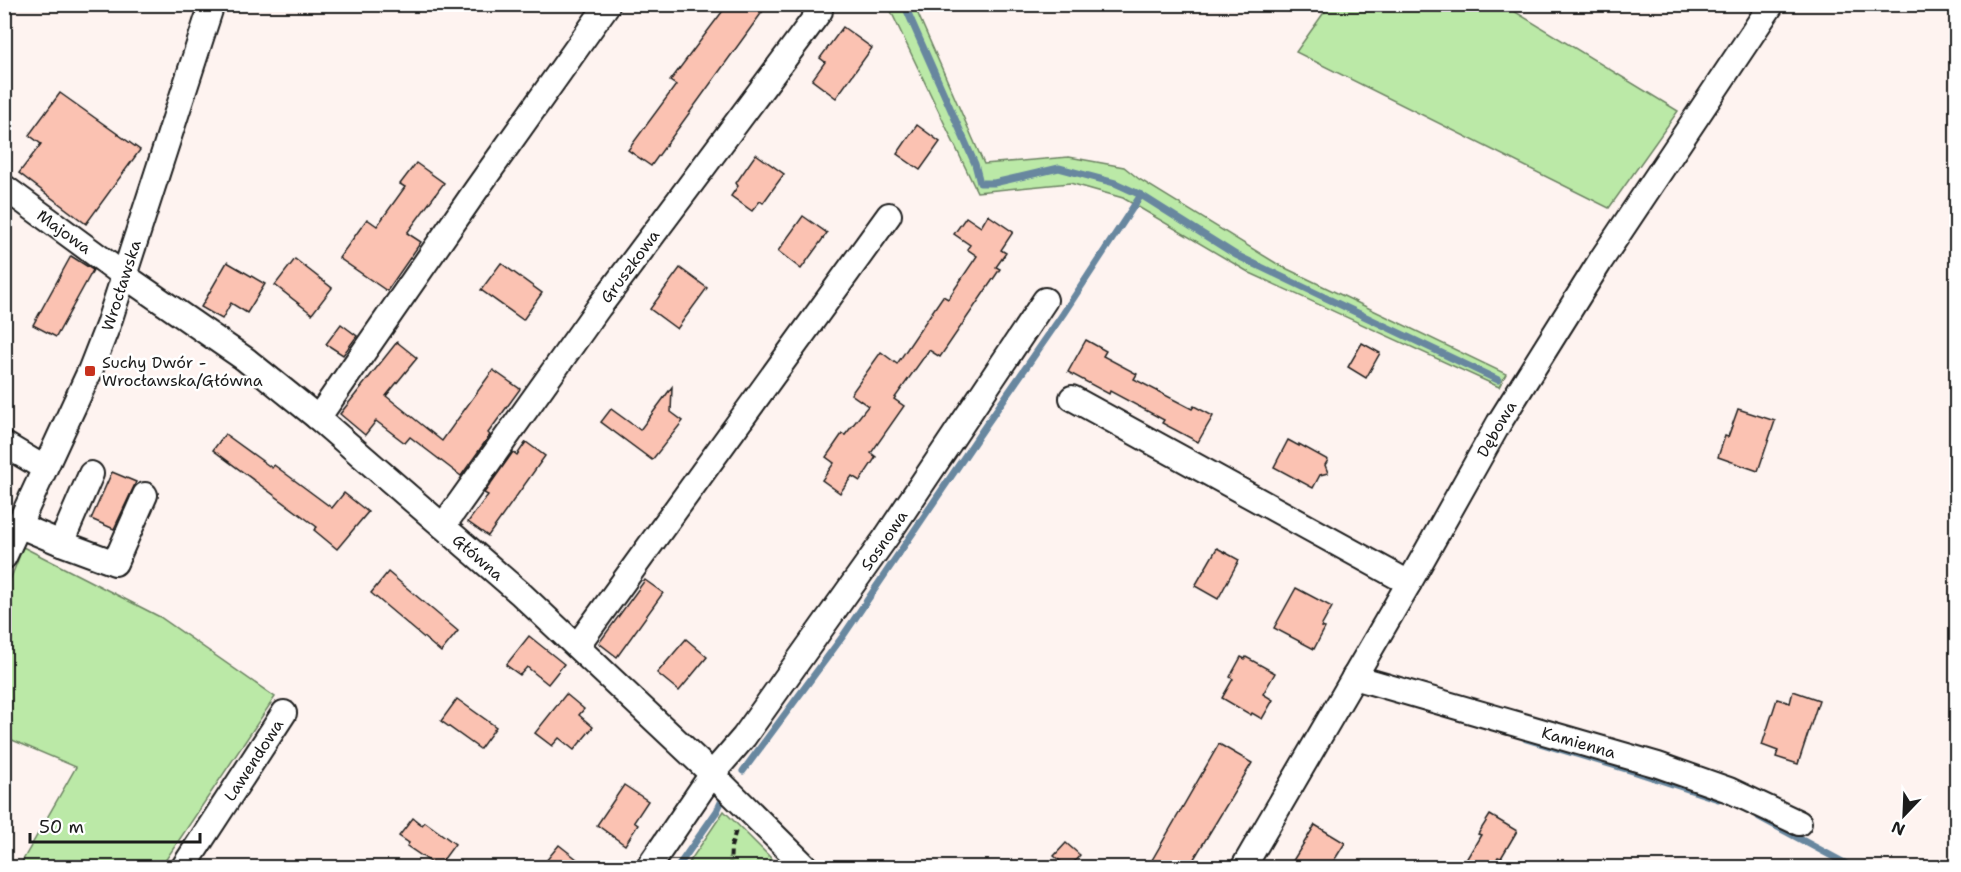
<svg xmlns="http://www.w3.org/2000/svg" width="1961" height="872" font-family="'Shantell Sans',sans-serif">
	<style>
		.green { fill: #bbe9a7; stroke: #6c8262; stroke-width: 1.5 }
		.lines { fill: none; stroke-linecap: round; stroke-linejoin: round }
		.stream { stroke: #67879f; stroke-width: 7 }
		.building { fill: #fbc2b2; stroke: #1c1c1c; stroke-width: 1.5 }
		.minor-casing { stroke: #1c1c1c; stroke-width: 28 }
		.path { stroke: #1c1c1c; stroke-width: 4; stroke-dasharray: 6 4.5; stroke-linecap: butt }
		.minor { stroke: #fff; stroke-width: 24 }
		.poi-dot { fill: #c8321e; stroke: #fff; stroke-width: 2 }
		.labels { text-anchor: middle; stroke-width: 5; stroke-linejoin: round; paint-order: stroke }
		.street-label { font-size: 16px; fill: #1c1c1c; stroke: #fff }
		.poi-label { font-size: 16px; fill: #1c1c1c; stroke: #fff; text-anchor: start }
	</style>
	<rect width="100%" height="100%" fill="#fef3f0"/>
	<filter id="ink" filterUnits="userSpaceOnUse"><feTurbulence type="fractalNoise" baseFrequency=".0167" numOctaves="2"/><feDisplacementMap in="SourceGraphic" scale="12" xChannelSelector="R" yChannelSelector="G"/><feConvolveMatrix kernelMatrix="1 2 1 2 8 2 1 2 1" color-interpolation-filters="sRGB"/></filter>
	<g filter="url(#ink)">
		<g class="green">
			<polygon points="1330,4 1504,5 1678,111 1609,208 1296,52"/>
			<polygon points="888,5 914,5 984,164 1069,157 1124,167 1139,179 1279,265 1506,374 1499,387 1250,273 1123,198 1070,183 977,192"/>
			<polygon points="23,547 160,617 275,697 161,867 19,867 76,767 5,737 5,593"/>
			<polygon points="724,811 780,867 686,867"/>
		</g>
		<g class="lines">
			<g class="stream">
				<polyline points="904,4 975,164 980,183 994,183 1059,168 1115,183 1141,195 1236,255 1498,380"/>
				<polyline points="1526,739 1636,772 1718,799"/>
				<polyline points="743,771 843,636 986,425 1063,314 1141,195"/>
				<polyline points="1759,817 1854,868"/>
				<polyline points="677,868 717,811 723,798"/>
			</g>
		</g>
		<g class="building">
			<polygon points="728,4 768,4 651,166 628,150 676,85 670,81"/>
			<polygon points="843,27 872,48 836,98 812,80 825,62 820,58"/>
			<polygon points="60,93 140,150 86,224 19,173 41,144 29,135"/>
			<polygon points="917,125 940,142 920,170 897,154"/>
			<polygon points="756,154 784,174 763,203 760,201 752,211 731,196 738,186 736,183"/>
			<polygon points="416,163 444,183 407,233 421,242 387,291 339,258 367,219 377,226 405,187 400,184"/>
			<polygon points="988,215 1013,232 1001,250 1006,253 996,267 1000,269 940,357 929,350 894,399 904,406 871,453 876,457 860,481 852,476 840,493 822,480 834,463 826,457 842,434 845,435 868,406 851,394 881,352 897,364 943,296 948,299 977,256 967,249 970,245 954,234 966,217 981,227"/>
			<polygon points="803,216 827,233 801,269 778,251"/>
			<polygon points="71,256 93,270 56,337 33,325"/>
			<polygon points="295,259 332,288 312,314 275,285"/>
			<polygon points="227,262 265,284 247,313 231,303 222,319 201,307"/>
			<polygon points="501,263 542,293 523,320 481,290"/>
			<polygon points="680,268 707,288 677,329 650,309"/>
			<polygon points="341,324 357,336 343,355 326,344"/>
			<polygon points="1086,340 1106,351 1103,356 1137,374 1134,379 1192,409 1194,406 1213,416 1198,442 1162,423 1164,420 1110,391 1109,394 1068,372"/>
			<polygon points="397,342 417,358 386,396 442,441 493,370 520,389 488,433 490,435 461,476 410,437 405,443 376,421 365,435 340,414"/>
			<polygon points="1362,343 1380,353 1366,378 1348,367"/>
			<polygon points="672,387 671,412 683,421 652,460 601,422 611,409 640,430"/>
			<polygon points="1738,409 1775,421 1758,471 1718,457 1725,436 1728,437"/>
			<polygon points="225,434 272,468 274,465 332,508 344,493 368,512 337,549 314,530 317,527 213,450"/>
			<polygon points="1288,440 1299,446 1299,444 1328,460 1325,465 1328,473 1320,475 1313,488 1274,467"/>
			<polygon points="526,442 545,456 488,536 468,522 488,495 484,493 513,452 517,455"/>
			<polygon points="112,472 136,482 114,529 91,519"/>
			<polygon points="1217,548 1239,560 1218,599 1195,586"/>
			<polygon points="388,572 458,631 441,652 371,593"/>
			<polygon points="645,580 663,593 617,657 599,643"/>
			<polygon points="1296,588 1332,607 1321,627 1325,628 1314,649 1274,628"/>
			<polygon points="529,636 564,664 548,684 527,667 520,675 506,665"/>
			<polygon points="686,639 707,657 679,691 657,673"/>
			<polygon points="1241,657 1245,659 1246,657 1275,673 1263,694 1273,700 1262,719 1252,713 1251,715 1222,698 1233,679 1230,677"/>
			<polygon points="1793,691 1819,700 1798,764 1776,757 1778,751 1762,745 1777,699 1790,703"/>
			<polygon points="566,694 584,709 579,715 593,727 574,750 559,738 552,746 535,733"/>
			<polygon points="457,699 496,727 480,749 441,721"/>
			<polygon points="1219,744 1252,763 1189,867 1148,867"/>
			<polygon points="624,785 648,801 634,822 638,825 625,845 597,825"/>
			<polygon points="1490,815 1517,831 1501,858 1498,857 1492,867 1479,867 1466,860 1481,835 1478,834"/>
			<polygon points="413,818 422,825 425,822 455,844 438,867 407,846 409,843 399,836"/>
			<polygon points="1315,825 1345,843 1330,867 1289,867"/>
			<polygon points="1066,843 1080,855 1070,867 1067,867 1054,856"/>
			<polygon points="559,845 587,867 541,867"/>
		</g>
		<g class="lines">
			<g class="minor-casing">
				<g id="minor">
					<path id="s1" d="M4 187 125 276 245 359 318 418 521 594 712 774 807 868"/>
					<polyline points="1072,398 1409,583"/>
					<polyline points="318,418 476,190 608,4"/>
					<polyline points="4,444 44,468"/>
					<polyline points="18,525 61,543 115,563 145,495"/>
					<path id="s2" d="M443 526 599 307 820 11"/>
					<polyline points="61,543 91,474"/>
					<path id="s3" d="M4 557 90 371 108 325 212 4"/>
					<polyline points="577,646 889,215"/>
					<path id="s4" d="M1354 677 1658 765 1729 790 1799 823"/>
					<path id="s5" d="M183 868 284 713"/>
					<path id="s6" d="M648 868 712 774 744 737 887 536 1045 300"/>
					<path id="s7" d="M1243 868 1409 583 1499 423 1601 260 1772 4"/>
				</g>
			</g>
			<polyline class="path" points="730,868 731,847 736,830"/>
			<use href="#minor" class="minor"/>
		</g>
	</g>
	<rect class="poi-dot" x="84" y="365" width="12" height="12" rx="3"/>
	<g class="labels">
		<g class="street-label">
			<text dy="6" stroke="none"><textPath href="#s1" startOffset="75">Majowa</textPath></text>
			<text dy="6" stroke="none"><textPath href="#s2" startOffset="320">Gruszkowa</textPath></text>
			<text dy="6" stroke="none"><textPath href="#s3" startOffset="296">Wrocławska</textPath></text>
			<text dy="6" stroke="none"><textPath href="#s7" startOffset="507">Dębowa</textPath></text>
			<text dy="6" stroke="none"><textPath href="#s6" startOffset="404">Sosnowa</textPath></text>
			<text dy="6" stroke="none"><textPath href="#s1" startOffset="602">Główna</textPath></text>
			<text dy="6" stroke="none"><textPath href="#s4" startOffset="234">Kamienna</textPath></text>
			<text dy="6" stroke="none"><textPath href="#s5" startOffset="129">Lawendowa</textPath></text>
		</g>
		<g class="poi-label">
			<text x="102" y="368">Suchy Dwór -<tspan x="102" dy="18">Wrocławska/Główna</tspan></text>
		</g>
	</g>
	<rect width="1961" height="872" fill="none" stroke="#fff" stroke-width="24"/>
	<rect x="12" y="12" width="1937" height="848" fill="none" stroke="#1c1c1c" stroke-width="2" filter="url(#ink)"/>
	<g transform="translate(1904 815) rotate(203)" stroke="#ffffff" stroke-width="4.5" paint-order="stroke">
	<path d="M0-4.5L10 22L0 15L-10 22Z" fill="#1c1c1c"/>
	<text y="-9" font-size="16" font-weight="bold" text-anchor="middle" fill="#1c1c1c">N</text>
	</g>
	<path d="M30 833v9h170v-9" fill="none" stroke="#1c1c1c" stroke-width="3"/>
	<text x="39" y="833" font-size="18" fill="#1c1c1c" stroke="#ffffff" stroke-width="4.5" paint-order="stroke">50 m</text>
</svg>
